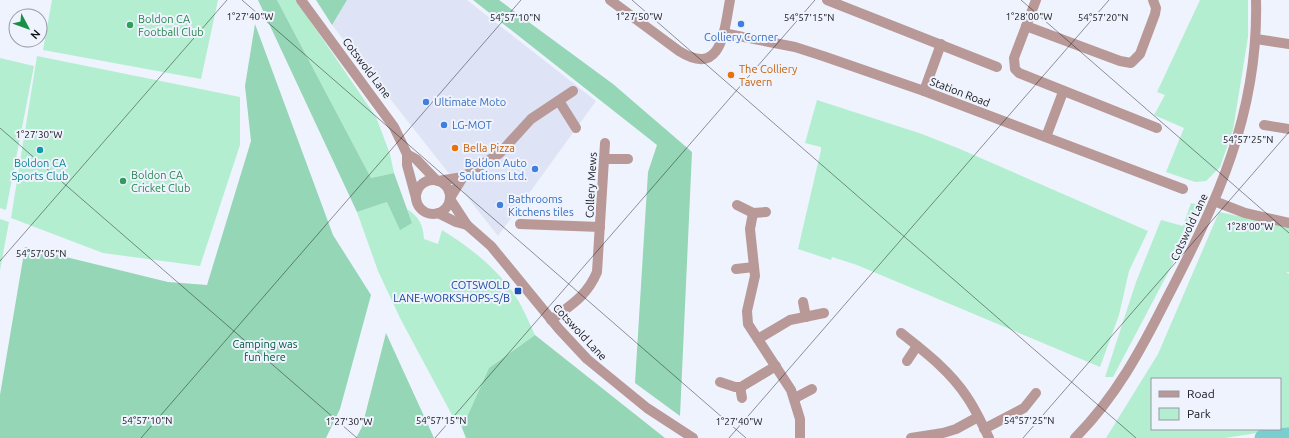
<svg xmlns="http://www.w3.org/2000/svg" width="1289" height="438" font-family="Ubuntu,sans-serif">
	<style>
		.built { fill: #dee4f5 }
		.green { fill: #b4eed0; fill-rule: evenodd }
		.forest { fill: #94d6b5 }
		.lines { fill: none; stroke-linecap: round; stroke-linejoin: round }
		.river { stroke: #79ced0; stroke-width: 17 }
		.minor { stroke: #b89998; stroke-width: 10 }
		.ticks { fill: none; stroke: #141519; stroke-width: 1; stroke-opacity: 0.45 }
		.shop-dot { fill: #3f7fe0; stroke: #eff3fe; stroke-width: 1.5 }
		.leisure-dot { fill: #2e9e5b; stroke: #eff3fe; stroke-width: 1.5 }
		.food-dot { fill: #e8710a; stroke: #eff3fe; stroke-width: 1.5 }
		.culture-dot { fill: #0f9aa8; stroke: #eff3fe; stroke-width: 1.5 }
		.transit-dot { fill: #1a4fb4; stroke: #eff3fe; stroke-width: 1.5 }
		.labels { text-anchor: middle; stroke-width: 4; stroke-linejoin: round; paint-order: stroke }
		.leisure-label { font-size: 11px; fill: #27864d; stroke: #eff3fe; text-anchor: start }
		.shop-label { font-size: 11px; fill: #366cbe; stroke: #eff3fe; text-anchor: start }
		.street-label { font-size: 11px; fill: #141519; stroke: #eff3fe }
		.food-label { font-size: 11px; fill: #c56008; stroke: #eff3fe; text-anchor: start }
		.culture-label { font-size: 11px; fill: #0d838f; stroke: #eff3fe }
		.transit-label { font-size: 11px; fill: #164399; stroke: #eff3fe; text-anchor: end }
		.park-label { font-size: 11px; fill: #01593b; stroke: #eff3fe }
		.ticks-label { font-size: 10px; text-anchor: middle; fill: #141519; stroke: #eff3fe; stroke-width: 4; stroke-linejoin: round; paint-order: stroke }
	</style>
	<rect width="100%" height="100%" fill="#eff3fe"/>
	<polygon class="built" points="347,0 467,0 596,101 498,236 332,25"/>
	<g class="green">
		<polygon points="52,0 218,0 201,79 43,50"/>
		<polygon points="277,0 296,0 376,117 390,154 394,173 371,178"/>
		<polygon points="1200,0 1248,0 1248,37 1233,130 1220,167 1206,181 1195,182 1166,172 1184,128 1154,115 1165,95 1157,92"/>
		<polygon points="37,56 240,97 240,145 200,266 103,253 11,218"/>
		<polygon points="0,58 34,66 6,210 0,208"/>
		<polygon points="817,100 922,134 960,149 1148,231 1129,271 1119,315 1100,367 857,265 832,257 831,260 798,249 821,150 821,147 805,143"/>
		<path d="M387 202 412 223 407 209C419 217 423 224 424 239L438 244 442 230C468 246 494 266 512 291 522 304 528 321 535 335L489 368 462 428 453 417 400 318 378 271 357 212Z"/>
		<polygon points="1191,203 1199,205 1179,252 1113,377 1105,377 1136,282 1161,220 1183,226"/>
		<path d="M1219 212 1289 227V272H1286L1289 274V432L1257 433 1225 438H1106L1158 354ZM1152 379H1280V429H1152Z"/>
		<polygon points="0,219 9,222 0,270"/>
	</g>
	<g class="forest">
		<polygon points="258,0 277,0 371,178 394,173 412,223 400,230 387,202 357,212"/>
		<polygon points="316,0 347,0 332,25"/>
		<polygon points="473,0 499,0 613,84 692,152 680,416 635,383 648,172 657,145"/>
		<polygon points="255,24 333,235 371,295 340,409 326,438 0,438 0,395 25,247 168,282 207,285 251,141 245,86"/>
		<polygon points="386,333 434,438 356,438 362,427"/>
		<polygon points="535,335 665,438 466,438 462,428 489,368"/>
	</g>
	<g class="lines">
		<polyline class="river" points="1263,438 1289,436"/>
		<g class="minor">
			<polyline points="301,0 394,127 407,154 407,165 416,198"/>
			<path d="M610 0 679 51C722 78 724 31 730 0"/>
			<polyline points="827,0 997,67"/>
			<polyline points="1036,0 1014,58 1015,69 1019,73 1157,128"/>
			<polyline points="1026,26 1120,61 1131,63 1140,54 1155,14 1156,8 1153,0"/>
			<polyline points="723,33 795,47 823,56 924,91 1183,189"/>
			<polyline points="1256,39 1289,44"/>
			<polyline points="924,91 941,44"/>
			<polyline points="559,101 576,128"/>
			<polyline points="1264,125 1289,129"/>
			<polyline points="1046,137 1063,92"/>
			<polyline points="407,154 416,159 436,180"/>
			<polyline points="604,159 628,159"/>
			<circle cx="433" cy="197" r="17"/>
			<polyline points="438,181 463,177"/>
			<polyline points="450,198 463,177 500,153 531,119 573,91"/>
			<polyline points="450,199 467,225 491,246 559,329 587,359 647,408 693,438"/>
			<polyline points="1214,201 1245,213 1289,223"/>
			<polyline points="737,205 753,213 766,212"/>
			<polyline points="438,213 456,222 467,225"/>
			<polyline points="753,213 750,229 755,276 747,311 748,324 791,390 800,419 800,438"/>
			<polyline points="520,224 600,227"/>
			<polyline points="736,269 754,267"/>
			<polyline points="803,302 806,317"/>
			<path d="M551 320C571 305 587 296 597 272L605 143"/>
			<path d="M901 333C925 352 950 371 967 397 976 410 982 424 989 438"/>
			<polyline points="758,339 790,320 824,313"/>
			<polyline points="907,361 917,346"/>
			<polyline points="720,382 735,387 741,387 776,366"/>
			<polyline points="740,387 742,398"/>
			<polyline points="795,398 812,389"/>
			<polyline points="984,429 1024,408 1036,393"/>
			<polyline points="911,438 943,433 956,429 978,417"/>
			<path d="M1075 438C1115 398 1141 350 1166 300 1217 202 1259 113 1256 0"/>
		</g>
	</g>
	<path class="ticks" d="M242 0 746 438M632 0 1136 438M1021 0 1289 233M0 128 357 438M0 261 227 0M141 438 521 0M435 438 815 0M729 438 1109 0M1023 438 1289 132"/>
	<g class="shop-dot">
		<circle cx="741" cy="24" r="4"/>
		<circle cx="426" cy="102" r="4"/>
		<circle cx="444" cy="125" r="4"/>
		<circle cx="535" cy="169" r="4"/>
		<circle cx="500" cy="205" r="4"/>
	</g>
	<g class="leisure-dot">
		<circle cx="130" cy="25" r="4"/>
		<circle cx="123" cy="181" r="4"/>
	</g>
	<g class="food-dot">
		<circle cx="731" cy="75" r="4"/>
		<circle cx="455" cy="148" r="4"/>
	</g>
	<circle class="culture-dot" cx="40" cy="150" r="4"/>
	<rect class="transit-dot" x="514" y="287" width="8" height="8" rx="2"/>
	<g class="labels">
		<g class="leisure-label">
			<text x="138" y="23">Boldon CA<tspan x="138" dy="13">Football Club</tspan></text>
			<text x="131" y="179">Boldon CA<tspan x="131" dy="13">Cricket Club</tspan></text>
		</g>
		<g class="shop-label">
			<text x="741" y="41" text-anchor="middle">Colliery Corner</text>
			<text x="434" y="106">Ultimate Moto</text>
			<text x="452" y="129">LG-MOT</text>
			<text x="527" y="167" text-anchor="end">Boldon Auto<tspan x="527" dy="13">Solutions Ltd.</tspan></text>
			<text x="508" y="203">Bathrooms<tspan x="508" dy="13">Kitchens tiles</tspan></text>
		</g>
		<g class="street-label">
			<text transform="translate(367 68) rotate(53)" y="4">Cotswold Lane</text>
			<text transform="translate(960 92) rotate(21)" y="4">Station Road</text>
			<text transform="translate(591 185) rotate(-87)" y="4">Collery Mews</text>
			<text transform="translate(1189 227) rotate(-65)" y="4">Cotswold Lane</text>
			<text transform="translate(580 332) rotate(47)" y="4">Cotswold Lane</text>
		</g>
		<g class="food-label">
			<text x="739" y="73">The Colliery<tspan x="739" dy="13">Tavern</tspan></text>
			<text x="463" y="152">Bella Pizza</text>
		</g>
		<g class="culture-label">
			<text x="40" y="167">Boldon CA<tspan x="40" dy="13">Sports Club</tspan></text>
		</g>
		<g class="transit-label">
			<text x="510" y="289">COTSWOLD<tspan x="510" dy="13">LANE-WORKSHOPS-S/B</tspan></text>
		</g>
		<g class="park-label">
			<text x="265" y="348">Camping was<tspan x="265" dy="13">fun here</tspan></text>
		</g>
	</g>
	<g class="ticks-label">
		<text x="250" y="20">1°27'40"W</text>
		<text x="639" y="20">1°27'50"W</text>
		<text x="1029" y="20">1°28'00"W</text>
		<text x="515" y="21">54°57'10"N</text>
		<text x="809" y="21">54°57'15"N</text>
		<text x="1103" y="21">54°57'20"N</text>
		<text x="39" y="138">1°27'30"W</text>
		<text x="1248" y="143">54°57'25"N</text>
		<text x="1250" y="230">1°28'00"W</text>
		<text x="41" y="257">54°57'05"N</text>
		<text x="147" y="424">54°57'10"N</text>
		<text x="441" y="424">54°57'15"N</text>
		<text x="1029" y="424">54°57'25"N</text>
		<text x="349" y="425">1°27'30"W</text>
		<text x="739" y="425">1°27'40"W</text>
	</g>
	<rect x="1151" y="378" width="130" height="52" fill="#eff3fe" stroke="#979aa2"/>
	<rect x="1159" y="391" width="20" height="6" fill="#b89998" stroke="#979aa2"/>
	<text x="1187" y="398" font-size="12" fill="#141519">Road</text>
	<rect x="1159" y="408" width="20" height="12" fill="#b4eed0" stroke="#979aa2"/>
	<text x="1187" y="418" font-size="12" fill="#141519">Park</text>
	<g transform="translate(28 28) rotate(131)"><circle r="19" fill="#eff3fe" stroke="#979aa2"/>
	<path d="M0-3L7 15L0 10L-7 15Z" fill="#198f49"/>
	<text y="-6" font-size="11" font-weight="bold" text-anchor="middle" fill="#141519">N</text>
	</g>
</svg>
